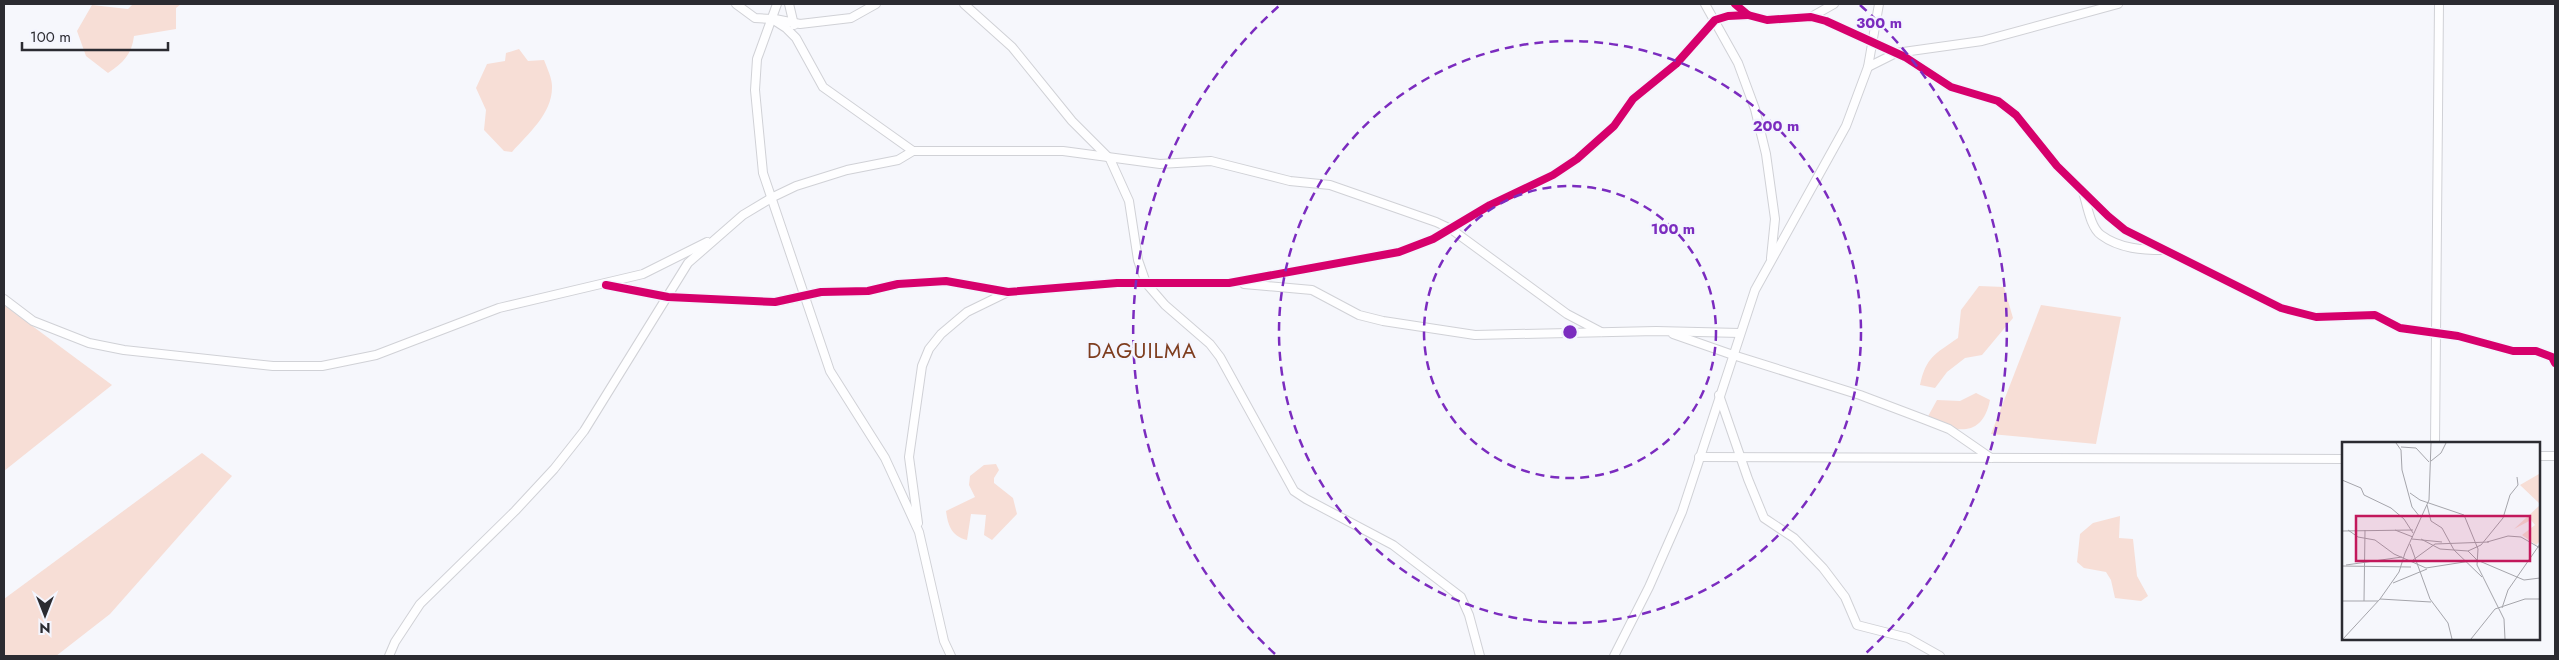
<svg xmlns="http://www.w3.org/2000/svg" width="2559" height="660" font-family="Jost,sans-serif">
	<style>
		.green { fill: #f7ded6 }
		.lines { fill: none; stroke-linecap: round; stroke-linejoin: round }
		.street-casing { stroke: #d0d1d6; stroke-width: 10 }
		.street { stroke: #fefeff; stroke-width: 8 }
		.cycleway-casing { stroke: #f4f5fe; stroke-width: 11 }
		.cycleway { stroke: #d6006c; stroke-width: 8 }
		.ring { fill: none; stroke: #7b2cbf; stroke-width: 2.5; stroke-dasharray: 9 6 }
		.labels { text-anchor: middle; stroke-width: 5; stroke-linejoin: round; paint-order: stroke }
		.quarter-label { font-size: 21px; letter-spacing: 1px; fill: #7e3d1f; stroke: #f4f5fe }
		.inset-road { fill: none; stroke: #a5a5ab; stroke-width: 1 }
		.view { fill: #c2185b; fill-opacity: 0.15; stroke: #c2185b; stroke-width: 2.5 }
		.inset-edge { fill: none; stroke: #2b2b31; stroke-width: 2.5 }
		.centre { fill: #7b2cbf; stroke: #f4f5fe; stroke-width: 2.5 }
		.ring-label { font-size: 15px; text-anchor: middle; font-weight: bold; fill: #7b2cbf; stroke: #f4f5fe; stroke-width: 5; stroke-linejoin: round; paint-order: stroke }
	</style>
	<rect width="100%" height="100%" fill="#f6f7fc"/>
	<g class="green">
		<path d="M133 4H181L176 8V29L134 36C132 54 123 63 108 73L86 56 77 31 92 5 128 9Z"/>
		<path d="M519 49 528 61 544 60C547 68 552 78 552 86 553 113 528 134 512 152L504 151 484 130 486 110 476 88 487 64 505 61 506 53Z"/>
		<path d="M1979 286 2004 287 2013 318 1982 355 1965 358 1947 372 1935 388 1920 385C1926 357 1935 354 1958 338L1961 310Z"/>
		<polygon points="4,305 112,385 4,471"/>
		<polygon points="2041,305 2121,317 2096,444 1991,434"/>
		<path d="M1976 393 1990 400C1982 440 1954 431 1926 420L1937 400 1960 401Z"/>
		<polygon points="202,453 232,476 110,614 56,656 4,656 4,599"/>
		<path d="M996 464 999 470 994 478V483L1013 498 1017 514 992 540 984 535 986 515 971 514 967 540C951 536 948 525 946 511L975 497 969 485 970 476 984 465Z"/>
		<polygon points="2120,516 2119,538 2133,539 2137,576 2148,596 2141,601 2115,598 2111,580 2106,572 2084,568 2077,562 2080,534 2093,523"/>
	</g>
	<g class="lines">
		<g class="street-casing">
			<g id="street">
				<polyline points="736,4 755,18 772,19 786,28 796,38 823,87 913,151 1063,151 1160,164 1211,161 1290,181 1330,185 1436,222 1451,229 1567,314 1601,332"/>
				<polyline points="777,4 757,59 755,90 763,173 830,371 885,458 919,532 944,641 951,656"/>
				<polyline points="789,4 794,25"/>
				<polyline points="964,4 1012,47 1072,121 1110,159 1129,201 1138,260 1146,283 1165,305 1210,344 1220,357 1294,491 1306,499 1393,545 1461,597 1469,615 1480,656"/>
				<polyline points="1705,4 1738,63 1755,109 1766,154 1775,219 1771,258"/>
				<polyline points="1735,4 1748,15 1767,20 1811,17 1826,21 1905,57 1951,87 1998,101 2016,115 2057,166 2108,216 2125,230 2281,308 2316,317 2375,315 2400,328 2458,336 2513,351 2536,351 2552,357 2555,363"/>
				<polyline points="1811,17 1834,4"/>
				<polyline points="775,19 800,24 851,18 876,4"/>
				<polyline points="1868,67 1896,53 1982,41 2118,4"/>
				<path d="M2083 192C2087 204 2090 227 2101 235 2120 249 2143 250 2164 250"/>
				<polyline points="1244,284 1312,290 1359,315 1383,321 1475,335 1656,331 1740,333"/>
				<polyline points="606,285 668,297 775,302 821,292 868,291 898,284 946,281 1008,292 1117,283 1229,283 1399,252 1433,239 1490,205 1553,175 1577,159 1614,126 1633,99 1676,64 1715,20 1728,16 1748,15"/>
				<polyline points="4,299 33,321 89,343 124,350 273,366 322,366 376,355 499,308 643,274 707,242"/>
				<polyline points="1673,334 1733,355 1860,395 1926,420 1949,429 1991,458"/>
				<polyline points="1719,395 1748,479 1764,518 1794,538 1823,568 1845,597 1857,625 1908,638 1940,656"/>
				<polyline points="2435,444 2439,4"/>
				<polyline points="2538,456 2555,456"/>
				<polyline points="1699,457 2343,459"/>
				<polyline points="918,523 909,457 922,366 929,349 941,334 967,312 1008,292"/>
				<polyline points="389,656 395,642 420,604 515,511 554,469 584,431 688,263 743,215 773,197 796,186 847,170 898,160 913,151"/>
				<polyline points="1614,656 1649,587 1682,512 1755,290 1846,126 1868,67 1879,4"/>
			</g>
		</g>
		<use href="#street" class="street"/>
		<g class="cycleway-casing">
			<g id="cycleway">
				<polyline points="1735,4 1748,15 1767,20 1811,17 1826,21 1905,57 1951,87 1998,101 2016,115 2057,166 2108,216 2125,230 2281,308 2316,317 2375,315 2400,328 2458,336 2513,351 2536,351 2552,357 2555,363"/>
				<polyline points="606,285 668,297 775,302 821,292 868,291 898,284 946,281 1008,292 1117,283 1229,283 1399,252 1433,239 1490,205 1553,175 1577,159 1614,126 1633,99 1676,64 1715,20 1728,16 1748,15"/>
			</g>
		</g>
		<use href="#cycleway" class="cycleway"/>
	</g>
	<g class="ring">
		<circle cx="1570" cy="332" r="146"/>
		<circle cx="1570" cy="332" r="291"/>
		<path d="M1275 654A437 437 0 0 1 1280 5M1860 5A437 437 0 0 1 1865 654"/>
	</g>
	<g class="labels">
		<g class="quarter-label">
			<text x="1142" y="358">DAGUILMA</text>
		</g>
	</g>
	<g transform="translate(2342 442)">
		<rect width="198" height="198" fill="#f6f7fc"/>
		<path d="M197 32V61L178 43ZM197 64V100L194 103 180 93 193 83 189 78 172 87Z" fill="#f7ded6"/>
		<path class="inset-road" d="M54 1 59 8 60 28 70 65 78 75M59 5 74 6 87 20M89 19 99 11 104 1M0 38 19 46 22 53 49 66 62 77 71 91M68 51 78 58 122 73 136 107 135 123 162 177 163 197M85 63 89 79 100 86 112 108 140 135M6 88 16 95 33 98 52 112 84 126 135 118M53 88 71 95M0 89 71 88M70 97 100 100M79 97 98 107 126 109 135 118 182 138 198 136M145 100 166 94 179 95 198 106M68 102 88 157 106 181 110 197M126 109 139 103 161 76 168 53 176 43 175 35M71 118 93 102 147 100M4 123 60 115M0 124 69 125M51 141 85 127M38 157 89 160M0 159H36M22 159 23 88M160 166 166 148 198 102M1 197 38 157 57 130 63 111 87 58 89 1M129 197 153 167 183 157H198"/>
		<path class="view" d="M14 74H188V119H14Z"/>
		<rect width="198" height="198" class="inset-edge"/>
	</g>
	<circle cx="1570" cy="332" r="8" class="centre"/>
	<g class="ring-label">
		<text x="1879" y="28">300 m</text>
		<text x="1776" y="131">200 m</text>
		<text x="1673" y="234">100 m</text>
	</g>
	<rect width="2559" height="660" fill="none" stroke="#2b2b31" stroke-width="10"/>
	<g transform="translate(45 615) rotate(180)" stroke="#f4f5fe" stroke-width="4" paint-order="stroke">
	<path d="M0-4L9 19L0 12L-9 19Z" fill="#2b2b31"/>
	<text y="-8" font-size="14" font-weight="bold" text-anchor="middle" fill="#2b2b31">N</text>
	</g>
	<path d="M22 42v8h146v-8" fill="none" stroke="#2b2b31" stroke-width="2.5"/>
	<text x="30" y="42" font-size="15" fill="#2b2b31" stroke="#f4f5fe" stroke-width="4" paint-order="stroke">100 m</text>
</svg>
